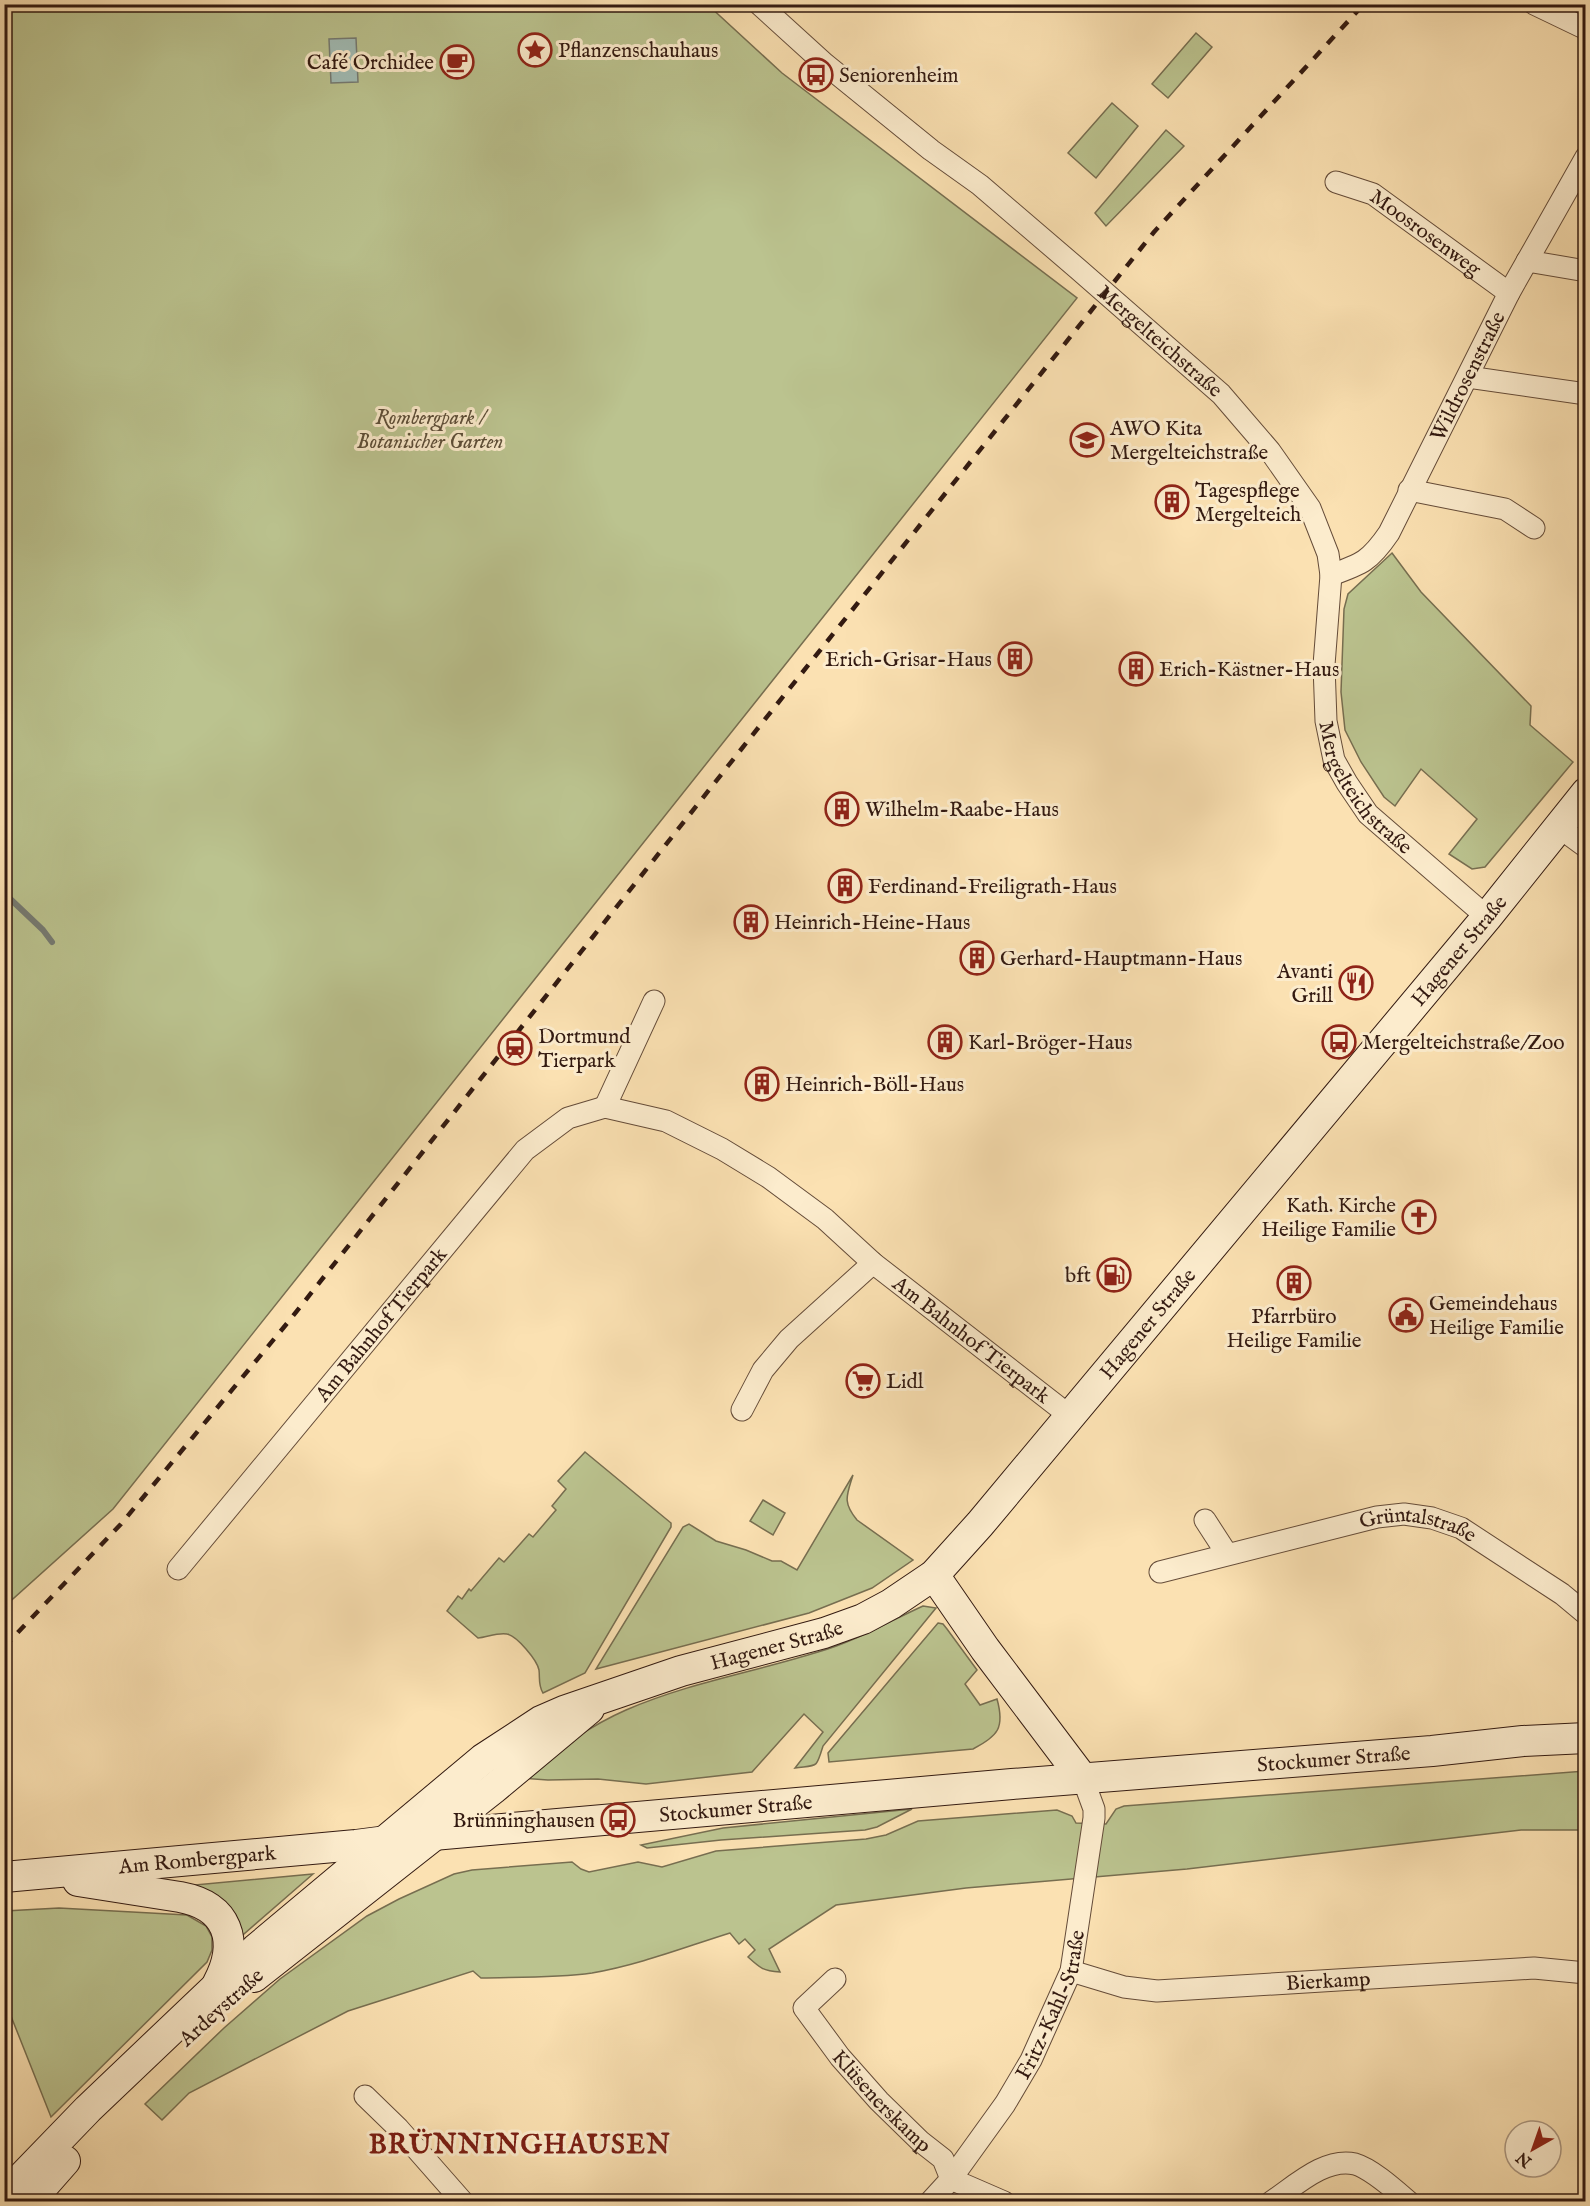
<svg xmlns="http://www.w3.org/2000/svg" width="1590" height="2206" font-family="'IM FELL English',serif">
	<style>
		.green { fill: #bbc38f; stroke: #776e50; stroke-width: 1.5 }
		.water { fill: #a1bcb5; stroke: #757b73; stroke-width: 1.5 }
		.lines { fill: none; stroke-linecap: round; stroke-linejoin: round }
		.stream { stroke: #757b73; stroke-width: 6 }
		.minor-casing { stroke: #654c39; stroke-width: 23 }
		.secondary-casing { stroke: #331a11; stroke-width: 32 }
		.minor { stroke: #fceccd; stroke-width: 21 }
		.secondary { stroke: #fceccd; stroke-width: 30 }
		.rail { stroke: #331a11; stroke-width: 4.5; stroke-dasharray: 10 10; stroke-linecap: butt }
		.labels { text-anchor: middle; stroke-width: 6; stroke-linejoin: round; paint-order: stroke }
		.poi-label { font-size: 21px; fill: #331a11; stroke: #fceccd; text-anchor: start }
		.street-label { font-size: 21px; fill: #331a11; stroke: #fceccd }
		.park-label { font-size: 21px; font-style: italic; fill: #5c4d37; stroke: #fceccd }
		.district-label { font-size: 27px; font-weight: bold; letter-spacing: 1.5px; fill: #7a1f14; stroke: #fceccd }
	</style>
	<rect width="100%" height="100%" fill="#fbe1b2"/>
	<filter id="stains"><feTurbulence type="fractalNoise" baseFrequency=".00333" numOctaves="4"/><feColorMatrix values="0 0 0 0 .2 0 0 0 0 .09 0 0 0 0 .02 0 0 0 .5 -.17"/></filter>
	<radialGradient id="worn" r=".72"><stop offset=".6" stop-color="#630" stop-opacity="0"/><stop offset="1" stop-color="#630" stop-opacity=".3"/></radialGradient>
	<g class="green">
		<polygon points="5,5 708,5 782,73 1077,298 113,1509 5,1606"/>
		<polygon points="1196,33 1212,47 1168,98 1152,84"/>
		<polygon points="1112,103 1138,126 1096,178 1068,153"/>
		<polygon points="1166,130 1184,146 1106,226 1095,213"/>
		<polygon points="1392,553 1421,592 1531,706 1530,725 1573,762 1485,867 1472,869 1449,854 1477,819 1421,769 1395,806 1384,797 1361,762 1345,730 1341,692 1344,609 1348,594"/>
		<path d="M585 1452 671 1523V1527L585 1673 543 1693C538 1685 540 1678 539 1670 537 1660 517 1636 507 1634 499 1632 487 1637 478 1638L447 1611 458 1596 462 1599 469 1589 471 1591 499 1558 504 1562 529 1534 533 1537 556 1510 552 1506 566 1489 558 1481Z"/>
		<path d="M853 1475C847 1495 842 1502 857 1520L913 1560 872 1588 809 1613 596 1669 683 1527 689 1524 716 1541 746 1550 772 1561H781L797 1570Z"/>
		<polygon points="763,1500 785,1513 773,1535 750,1521"/>
		<path d="M923 1606 936 1608 823 1746C816 1769 818 1765 795 1768L823 1732 804 1714 752 1772 646 1784 598 1779 548 1780 519 1778C553 1753 587 1727 626 1710 688 1683 754 1672 818 1652 856 1641 888 1622 923 1606Z"/>
		<path d="M938 1623 943 1624 947 1629 977 1670 965 1684 980 1705 997 1699C1005 1728 998 1736 973 1749L829 1762 828 1753Z"/>
		<path d="M1585 1771V1830H1521L1187 1869 966 1888 836 1905 769 1949 780 1972C763 1971 760 1968 748 1957L755 1950 745 1939 739 1944 730 1933C685 1947 639 1965 592 1973 556 1978 518 1977 481 1978L473 1971 348 2011 189 2093 162 2120 145 2104 224 2028 280 1979 367 1916 399 1899 454 1874 472 1870 572 1862 581 1869 589 1872 638 1862 662 1867 716 1851 866 1839 886 1835 918 1821 1057 1810 1072 1816 1076 1823 1106 1824 1116 1809 1124 1806Z"/>
		<polygon points="912,1809 877,1827 865,1830 721,1840 647,1848 641,1845 723,1828"/>
		<polygon points="313,1874 237,1940 173,1887"/>
		<polygon points="59,1908 187,1915 206,1926 212,1937 212,1950 207,1962 51,2117 5,2001 5,1911"/>
	</g>
	<polygon class="water" points="356,38 358,82 331,83 329,39"/>
	<g class="lines">
		<polyline class="stream" points="4,893 43,930 52,942"/>
		<g class="minor-casing">
			<g id="minor">
				<path id="s1" d="M759 4 825 64 931 150 980 185 1078 269 1221 394 1270 451 1310 508 1328 554 1331 575 1324 665 1326 721 1334 760 1347 783 1368 814 1487 917"/>
				<polyline points="1534,4 1586,29"/>
				<path id="s2" d="M1336 182 1373 194 1509 293"/>
				<polyline points="1527,261 1586,271"/>
				<polyline points="1468,377 1586,394"/>
				<polyline points="1409,490 1505,509 1534,528"/>
				<path id="s3" d="M1331 575C1362 564 1370 561 1389 533L1509 293 1586 157"/>
				<polyline points="1560,828 1586,847"/>
				<polyline points="605,1107 654,1001"/>
				<polyline points="742,1410 763,1370 789,1339 873,1263"/>
				<polyline points="1205,1520 1227,1554"/>
				<path id="s4" d="M178 1569 525 1150 568 1118 605 1107 666 1121 722 1149 768 1177 825 1219 873 1263 1070 1416"/>
				<path id="s5" d="M1160 1572 1377 1517 1404 1514 1432 1518 1461 1528 1562 1594 1586 1614"/>
				<path id="s6" d="M1071 1971 1124 1987 1157 1991 1534 1968 1586 1973"/>
				<path id="s7" d="M835 1979 804 2008 840 2057 879 2101 920 2141 943 2159 951 2179 1004 2202"/>
				<polyline points="365,2096 398,2128 463,2202"/>
				<path id="s8" d="M930 2202 951 2179 1005 2104 1031 2060 1071 1971 1094 1818V1809L1083 1779"/>
				<path d="M1271 2202C1295 2186 1325 2157 1355 2164 1372 2169 1395 2190 1409 2202"/>
			</g>
		</g>
		<g class="secondary-casing">
			<g id="secondary">
				<polyline points="934,1575 985,1649 1083,1779"/>
				<path id="s9" d="M4 1877 356 1845 433 1835 1012 1784 1432 1751 1523 1741 1586 1738"/>
				<path d="M78 1881 180 1897C228 1906 240 1941 218 1983"/>
				<polyline points="254,1977 493,1789 589,1709"/>
				<path id="s10" d="M4 2196 88 2109 256 1949 483 1759 541 1721 564 1711 681 1671 824 1633 863 1619 891 1604 934 1575 980 1524 1487 917 1586 793"/>
				<polyline points="29,2202 65,2161"/>
			</g>
		</g>
		<use href="#minor" class="minor"/>
		<use href="#secondary" class="secondary"/>
		<polyline class="rail" points="4,1647 121,1524 289,1321 762,723 1154,232 1364,4"/>
	</g>
	<defs>
		<g id="sight-ring" transform="scale(1.725)"><circle r="9.5" fill="#fceccd" stroke="#8f2418" stroke-width="1.5"/><path d="M0-6L1.8-2.2L6-1.7L2.9 1.2L3.7 5.4L0 3.3L-3.7 5.4L-2.9 1.2L-6-1.7L-1.8-2.2Z" fill="#8f2418"/></g>
		<g id="cafe-ring" transform="scale(1.725)"><circle r="9.5" fill="#fceccd" stroke="#8f2418" stroke-width="1.5"/><path d="M-5.5-4.5H6V0H3Q3 3.5 0 3.5H-2.5Q-5.5 3.5-5.5 0ZM3-3.2v2h1.7v-2ZM-6 4.5H4V6H-6Z" fill="#8f2418"/></g>
		<g id="bus-ring" transform="scale(1.725)"><circle r="9.5" fill="#fceccd" stroke="#8f2418" stroke-width="1.5"/><path d="M-5-6H5V4H4V6H2V4H-2V6H-4V4H-5ZM-3.5-4V0h7V-4ZM-3.5 1.2v1.5H-2V1.2ZM2 1.2v1.5H3.5V1.2Z" fill="#8f2418"/></g>
		<g id="school-ring" transform="scale(1.725)"><circle r="9.5" fill="#fceccd" stroke="#8f2418" stroke-width="1.5"/><path d="M0-5L7-2L0 1L-7-2ZM-4 1L0 2.5L4 1V4Q0 6-4 4Z" fill="#8f2418"/></g>
		<g id="building-ring" transform="scale(1.725)"><circle r="9.5" fill="#fceccd" stroke="#8f2418" stroke-width="1.5"/><path d="M-4-6H4V6H1V3H-1V6H-4ZM-2.5-4.3h1.7v1.8h-1.7ZM.8-4.3h1.7v1.8H.8ZM-2.5-1h1.7V.8h-1.7ZM.8-1h1.7V.8H.8Z" fill="#8f2418"/></g>
		<g id="restaurant-ring" transform="scale(1.725)"><circle r="9.5" fill="#fceccd" stroke="#8f2418" stroke-width="1.5"/><path d="M-5-6h1v4h1v-4h1v4h1v-4h1v5L-1.5 .5V6h-2V.5L-5-1ZM5-6V6H3V1.5H1.5Q1.5-4 5-6Z" fill="#8f2418"/></g>
		<g id="station-ring" transform="scale(1.725)"><circle r="9.5" fill="#fceccd" stroke="#8f2418" stroke-width="1.5"/><path d="M-3-6H3Q5-6 5-4V2Q5 4 3 4L4.5 6H3L1.5 4h-3L-3 6H-4.5L-3 4Q-5 4-5 2V-4Q-5-6-3-6ZM-3.5-4v3h7v-3ZM-3.5 1v1.5H-2V1ZM2 1v1.5H3.5V1Z" fill="#8f2418"/></g>
		<g id="church-ring" transform="scale(1.725)"><circle r="9.5" fill="#fceccd" stroke="#8f2418" stroke-width="1.5"/><path d="M-1.2-6h2.4v3.5h3.3v2.4h-3.3V6h-2.4V-.1h-3.3v-2.4h3.3Z" fill="#8f2418"/></g>
		<g id="fuel-ring" transform="scale(1.725)"><circle r="9.5" fill="#fceccd" stroke="#8f2418" stroke-width="1.5"/><path d="M-5.5-6h7V0h2V4h1.3V-2.5L3-4.5l.8-.8L6-3V5H2.5V1h-1V6h-7ZM-4.2-4.7v3.2H.2V-4.7Z" fill="#8f2418"/></g>
		<g id="civic-ring" transform="scale(1.725)"><circle r="9.5" fill="#fceccd" stroke="#8f2418" stroke-width="1.5"/><path d="M-.6-6.5H3V-4.5H.6V-3L4-1V1h2V6H-6V1h2V-1L-.6-3ZM-1.2 2.5V6h2.4V2.5Z" fill="#8f2418"/></g>
		<g id="supermarket-ring" transform="scale(1.725)"><circle r="9.5" fill="#fceccd" stroke="#8f2418" stroke-width="1.5"/><path d="M-6-5.5h2.5l.6 2H6L4.5 2H-2.5L-4.4-4H-6ZM-1.5 3.2a1.3 1.3 0 1 0 .1 0ZM3 3.2a1.3 1.3 0 1 0 .1 0Z" fill="#8f2418"/></g>
	</defs>
	<g fill-rule="evenodd">
		<use href="#sight-ring" x="535" y="50"/>
		<use href="#cafe-ring" x="457" y="62"/>
		<use href="#bus-ring" x="816" y="75"/>
		<use href="#school-ring" x="1087" y="440"/>
		<use href="#building-ring" x="1172" y="502"/>
		<use href="#building-ring" x="1015" y="659"/>
		<use href="#building-ring" x="1136" y="669"/>
		<use href="#building-ring" x="842" y="809"/>
		<use href="#building-ring" x="845" y="886"/>
		<use href="#building-ring" x="751" y="922"/>
		<use href="#building-ring" x="977" y="958"/>
		<use href="#restaurant-ring" x="1356" y="983"/>
		<use href="#building-ring" x="945" y="1042"/>
		<use href="#bus-ring" x="1339" y="1042"/>
		<use href="#station-ring" x="515" y="1048"/>
		<use href="#building-ring" x="762" y="1084"/>
		<use href="#church-ring" x="1419" y="1217"/>
		<use href="#fuel-ring" x="1114" y="1275"/>
		<use href="#building-ring" x="1294" y="1283"/>
		<use href="#civic-ring" x="1406" y="1315"/>
		<use href="#supermarket-ring" x="863" y="1381"/>
		<use href="#bus-ring" x="618" y="1820"/>
	</g>
	<g class="labels">
		<g class="poi-label">
			<text x="558" y="57">Pflanzenschauhaus</text>
			<text x="434" y="69" text-anchor="end">Café Orchidee</text>
			<text x="839" y="82">Seniorenheim</text>
			<text x="1110" y="435">AWO Kita<tspan x="1110" dy="24">Mergelteichstraße</tspan></text>
			<text x="1195" y="497">Tagespflege<tspan x="1195" dy="24">Mergelteich</tspan></text>
			<text x="992" y="666" text-anchor="end">Erich-Grisar-Haus</text>
			<text x="1159" y="676">Erich-Kästner-Haus</text>
			<text x="865" y="816">Wilhelm-Raabe-Haus</text>
			<text x="868" y="893">Ferdinand-Freiligrath-Haus</text>
			<text x="774" y="929">Heinrich-Heine-Haus</text>
			<text x="1000" y="965">Gerhard-Hauptmann-Haus</text>
			<text x="1333" y="978" text-anchor="end">Avanti<tspan x="1333" dy="24">Grill</tspan></text>
			<text x="538" y="1043">Dortmund<tspan x="538" dy="24">Tierpark</tspan></text>
			<text x="968" y="1049">Karl-Bröger-Haus</text>
			<text x="1362" y="1049">Mergelteichstraße/Zoo</text>
			<text x="785" y="1091">Heinrich-Böll-Haus</text>
			<text x="1396" y="1212" text-anchor="end">Kath. Kirche<tspan x="1396" dy="24">Heilige Familie</tspan></text>
			<text x="1091" y="1282" text-anchor="end">bft</text>
			<text x="1429" y="1310">Gemeindehaus<tspan x="1429" dy="24">Heilige Familie</tspan></text>
			<text x="1294" y="1323" text-anchor="middle">Pfarrbüro<tspan x="1294" dy="24">Heilige Familie</tspan></text>
			<text x="886" y="1388">Lidl</text>
			<text x="595" y="1827" text-anchor="end">Brünninghausen</text>
		</g>
		<g class="street-label">
			<text dy="7" stroke="none"><textPath href="#s2" startOffset="104">Moosrosenweg</textPath></text>
			<text dy="7" stroke="none"><textPath href="#s1" startOffset="524">Mergelteichstraße</textPath></text>
			<text dy="7" stroke="none"><textPath href="#s3" startOffset="249">Wildrosenstraße</textPath></text>
			<text dy="7" stroke="none"><textPath href="#s1" startOffset="1046">Mergelteichstraße</textPath></text>
			<text dy="7" stroke="none"><textPath href="#s10" startOffset="1956">Hagener Straße</textPath></text>
			<text dy="7" stroke="none"><textPath href="#s4" startOffset="318">Am Bahnhof Tierpark</textPath></text>
			<text dy="7" stroke="none"><textPath href="#s10" startOffset="1470">Hagener Straße</textPath></text>
			<text dy="7" stroke="none"><textPath href="#s4" startOffset="1076">Am Bahnhof Tierpark</textPath></text>
			<text dy="7" stroke="none"><textPath href="#s5" startOffset="266">Grüntalstraße</textPath></text>
			<text dy="7" stroke="none"><textPath href="#s10" startOffset="966">Hagener Straße</textPath></text>
			<text dy="7" stroke="none"><textPath href="#s9" startOffset="1335">Stockumer Straße</textPath></text>
			<text dy="7" stroke="none"><textPath href="#s9" startOffset="735">Stockumer Straße</textPath></text>
			<text dy="7" stroke="none"><textPath href="#s9" startOffset="194">Am Rombergpark</textPath></text>
			<text dy="7" stroke="none"><textPath href="#s6" startOffset="260">Bierkamp</textPath></text>
			<text dy="7" stroke="none"><textPath href="#s8" startOffset="234">Fritz-Kahl-Straße</textPath></text>
			<text transform="translate(221 2007) rotate(-42)" y="7">Ardeystraße</text>
			<text dy="7" stroke="none"><textPath href="#s7" startOffset="164">Klüsenerskamp</textPath></text>
		</g>
		<g class="park-label">
			<text x="430" y="424">Rombergpark /<tspan x="430" dy="24">Botanischer Garten</tspan></text>
		</g>
		<g class="district-label">
			<text x="520" y="2153">BRÜNNINGHAUSEN</text>
		</g>
	</g>
	<rect width="1590" height="2206" fill="none" stroke="#fbe1b2" stroke-width="24"/>
	<rect x="6" y="6" width="1578" height="2194" fill="none" stroke="#331a11" stroke-width="3"/>
	<rect x="12" y="12" width="1566" height="2182" fill="none" stroke="#331a11" stroke-width="1.5"/>
	<g transform="translate(1533 2149) rotate(220)"><circle r="28" fill="#fceccd" stroke="#ac9882" stroke-width="1.5"/>
	<path d="M0-4.5L10 22L0 15L-10 22Z" fill="#8f2418"/>
	<text y="-9" font-size="16" font-weight="bold" text-anchor="middle" fill="#331a11">N</text>
	</g>
	<rect width="100%" height="100%" filter="url(#stains)"/>
	<rect width="100%" height="100%" fill="url(#worn)"/>
</svg>
